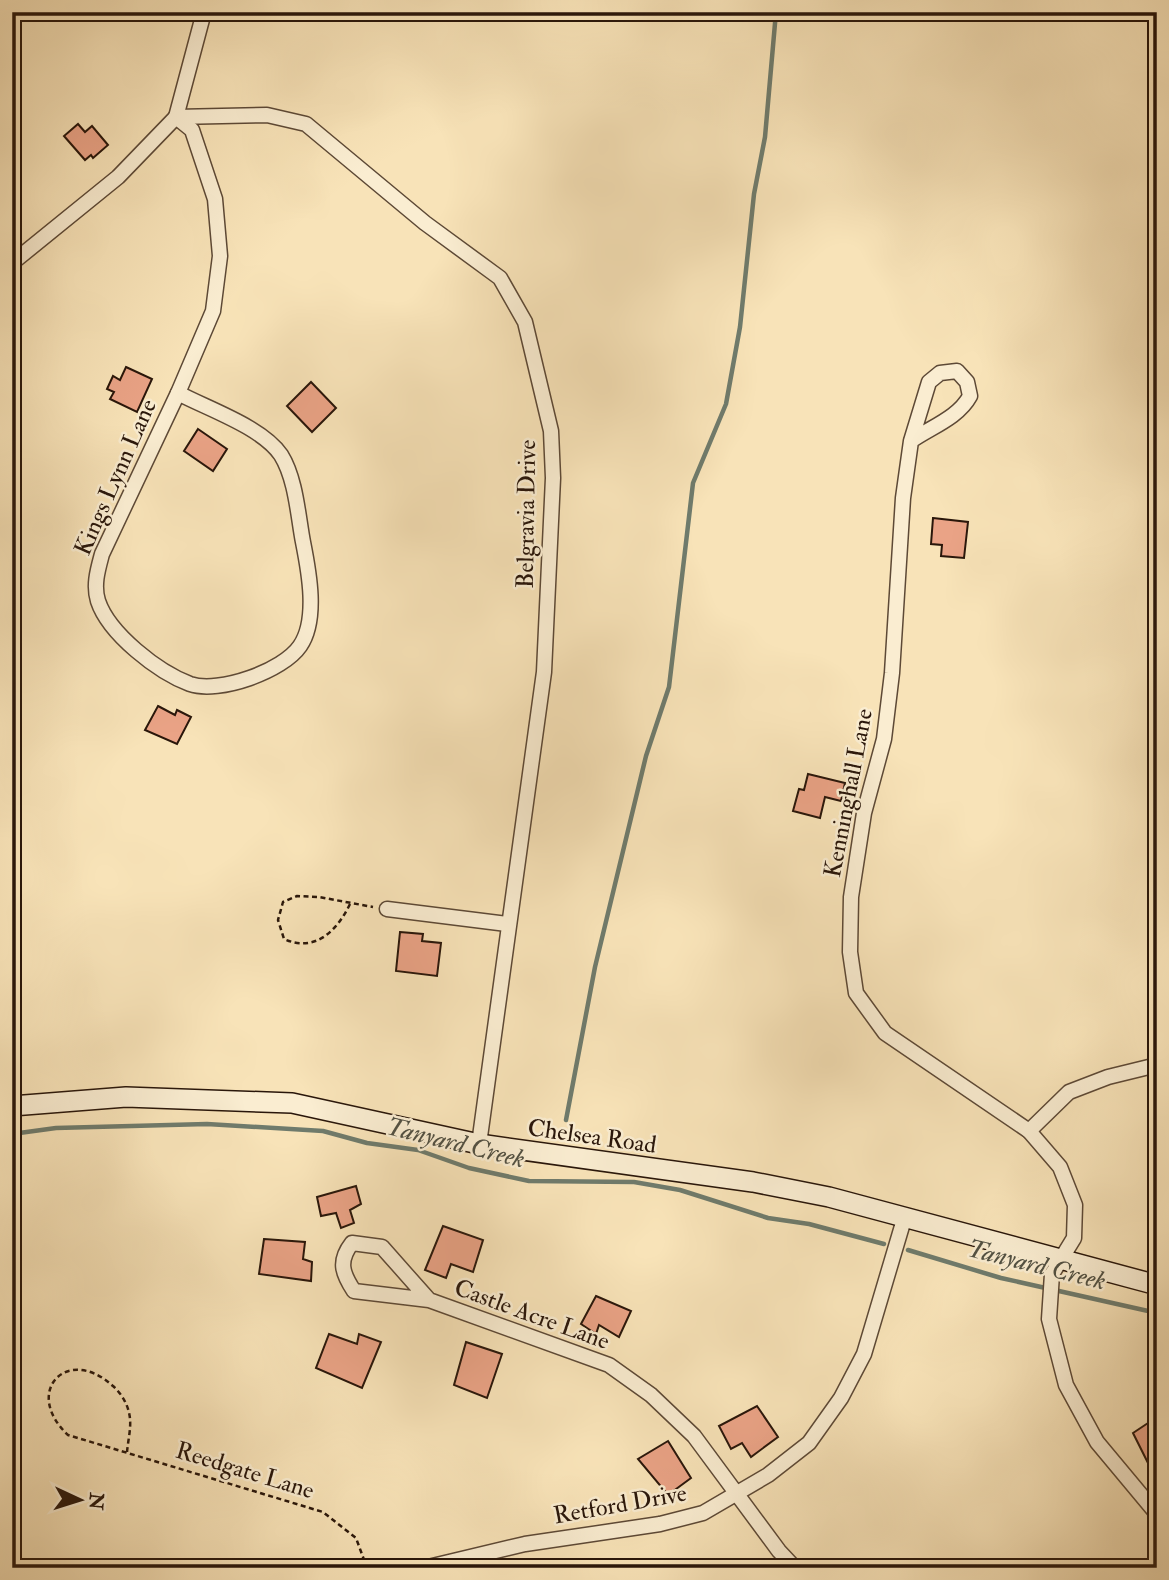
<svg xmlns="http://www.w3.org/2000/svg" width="1169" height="1580" font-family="'IM FELL Double Pica',serif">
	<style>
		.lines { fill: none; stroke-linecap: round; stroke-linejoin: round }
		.stream { stroke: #6f7b6c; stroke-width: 4.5 }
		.building { fill: #eaa386; stroke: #29160a; stroke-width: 2 }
		.street-casing { stroke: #5d4936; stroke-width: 17 }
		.secondary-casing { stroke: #29160a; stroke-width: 22 }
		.path { stroke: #29160a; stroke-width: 2.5; stroke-dasharray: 5 3.5; stroke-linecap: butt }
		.street { stroke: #faedd1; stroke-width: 14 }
		.secondary { stroke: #faedd1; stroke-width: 19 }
		.labels { text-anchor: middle; stroke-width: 5; stroke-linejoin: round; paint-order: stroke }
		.street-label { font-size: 24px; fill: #29160a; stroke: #faedd1 }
		.water-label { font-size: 26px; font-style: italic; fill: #525143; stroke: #faedd1 }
	</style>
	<rect width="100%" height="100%" fill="#f8e3b8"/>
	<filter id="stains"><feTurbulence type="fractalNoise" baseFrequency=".00286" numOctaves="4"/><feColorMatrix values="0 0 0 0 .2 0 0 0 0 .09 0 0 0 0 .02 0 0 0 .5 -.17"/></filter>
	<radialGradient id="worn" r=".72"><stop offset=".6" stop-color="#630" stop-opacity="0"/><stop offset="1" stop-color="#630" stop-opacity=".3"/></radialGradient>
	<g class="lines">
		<g class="stream">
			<polyline points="566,1120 595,967 646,756 669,687 693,483 726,404 740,327 754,194 765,137 776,12"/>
			<polyline points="12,1134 56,1128 207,1124 323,1131 367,1143 418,1150 469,1168 529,1181 634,1182 680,1190 768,1218 809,1224 884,1244"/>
			<polyline points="908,1250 1001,1278 1157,1313"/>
		</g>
	</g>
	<g class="building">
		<polygon points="78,124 85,132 92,126 108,145 93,158 91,155 85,160 64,136"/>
		<polygon points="126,367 152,379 137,412 110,399 114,392 107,389 113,376 120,380"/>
		<polygon points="311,382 336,408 312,432 287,406"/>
		<polygon points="198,429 227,449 213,471 184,451"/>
		<polygon points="933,518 968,522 964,558 941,556 942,545 931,544"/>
		<polygon points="158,706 175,715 177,710 191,717 177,744 145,730"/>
		<polygon points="808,774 845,783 841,801 825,797 820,818 793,811 799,789 804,790"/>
		<polygon points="400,932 423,934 422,941 441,943 437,976 396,971"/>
		<polygon points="356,1186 361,1204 350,1210 354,1223 341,1228 336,1213 321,1216 317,1197"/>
		<polygon points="443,1226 483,1240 473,1272 451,1264 446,1278 425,1270"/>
		<polygon points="264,1239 305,1242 303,1259 312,1262 311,1281 259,1274"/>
		<polygon points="596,1296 631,1311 619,1337 599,1325 596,1334 581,1324"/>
		<polygon points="329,1334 357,1344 359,1334 381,1342 362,1388 316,1368"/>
		<polygon points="466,1342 502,1354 487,1398 454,1385"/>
		<polygon points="757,1406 778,1437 751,1457 742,1443 731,1449 719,1426"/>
		<polygon points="1157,1417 1157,1481 1133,1433"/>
		<polygon points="668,1441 691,1478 668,1495 638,1459"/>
	</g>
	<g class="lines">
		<g class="street-casing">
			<g id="street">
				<polyline points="176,117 192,130 215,199 220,256 213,311 178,393"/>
				<polyline points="176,117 204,12"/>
				<polyline points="12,263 118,177 176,117 267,115 306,124 425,223 500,278 525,322 551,431 553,478 544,672 479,1144"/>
				<path d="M178 393C208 409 262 427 281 455 296 479 298 516 303 542 309 572 318 620 300 646 283 671 219 694 190 684 158 672 109 634 98 601 93 585 98 569 102 554Z"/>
				<path d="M911 441 929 382 940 373 957 371 967 382 970 396C958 418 931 427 911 441L903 498 892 673 884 739 864 813 851 897 850 952 856 993 885 1033 1029 1131 1060 1167 1075 1205 1074 1238 1052 1274 1049 1319 1066 1385 1097 1442 1157 1514"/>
				<polyline points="387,909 507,924"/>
				<polyline points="1029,1131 1069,1092 1108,1077 1157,1065"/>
				<path d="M429 1300 354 1291C342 1273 338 1261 352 1243L382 1247 429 1300 609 1365 651 1395 694 1436 779 1551 795 1568"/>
				<polyline points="424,1568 525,1544 660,1524 703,1513 768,1475 809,1443 841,1398 864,1354 905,1216"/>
			</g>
		</g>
		<g class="secondary-casing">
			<polyline id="secondary" points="12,1106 126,1097 292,1103 479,1144 753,1182 829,1197 1157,1285"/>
		</g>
		<g class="path">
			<path d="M350 904C337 931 315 953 284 939L278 920 283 902 297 896 319 897 373 907"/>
			<path d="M127 1452C128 1441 131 1429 130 1419 129 1406 122 1394 113 1386 67 1344 22 1392 68 1435L323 1512 356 1538 367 1568"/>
		</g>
		<use href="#street" class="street"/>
		<use href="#secondary" class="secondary"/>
	</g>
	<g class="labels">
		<g class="street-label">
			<text transform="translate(115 477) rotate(-66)" y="8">Kings Lynn Lane</text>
			<text transform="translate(526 514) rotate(-89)" y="8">Belgravia Drive</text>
			<text transform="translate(848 793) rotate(-79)" y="8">Kenninghall Lane</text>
			<text transform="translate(592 1136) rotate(8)" y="8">Chelsea Road</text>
			<text transform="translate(532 1314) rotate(20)" y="8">Castle Acre Lane</text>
			<text transform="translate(245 1470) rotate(17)" y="8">Reedgate Lane</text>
			<text transform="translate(620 1504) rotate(-10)" y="8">Retford Drive</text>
		</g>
		<g class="water-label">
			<text transform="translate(456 1142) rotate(14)" y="9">Tanyard Creek</text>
			<text transform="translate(1037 1264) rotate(14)" y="9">Tanyard Creek</text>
		</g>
	</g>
	<rect width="1169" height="1580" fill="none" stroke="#f8e3b8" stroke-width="42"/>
	<rect x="14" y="14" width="1141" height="1552" fill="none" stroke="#29160a" stroke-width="3.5"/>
	<rect x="21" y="21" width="1127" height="1538" fill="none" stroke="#29160a" stroke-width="2"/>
	<g transform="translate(80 1500) rotate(94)" stroke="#faedd1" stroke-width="5" paint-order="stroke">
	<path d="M0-5L12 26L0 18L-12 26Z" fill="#29160a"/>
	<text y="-10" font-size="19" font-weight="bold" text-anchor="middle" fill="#29160a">N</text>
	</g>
	<rect width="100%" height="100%" filter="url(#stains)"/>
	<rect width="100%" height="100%" fill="url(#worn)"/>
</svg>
